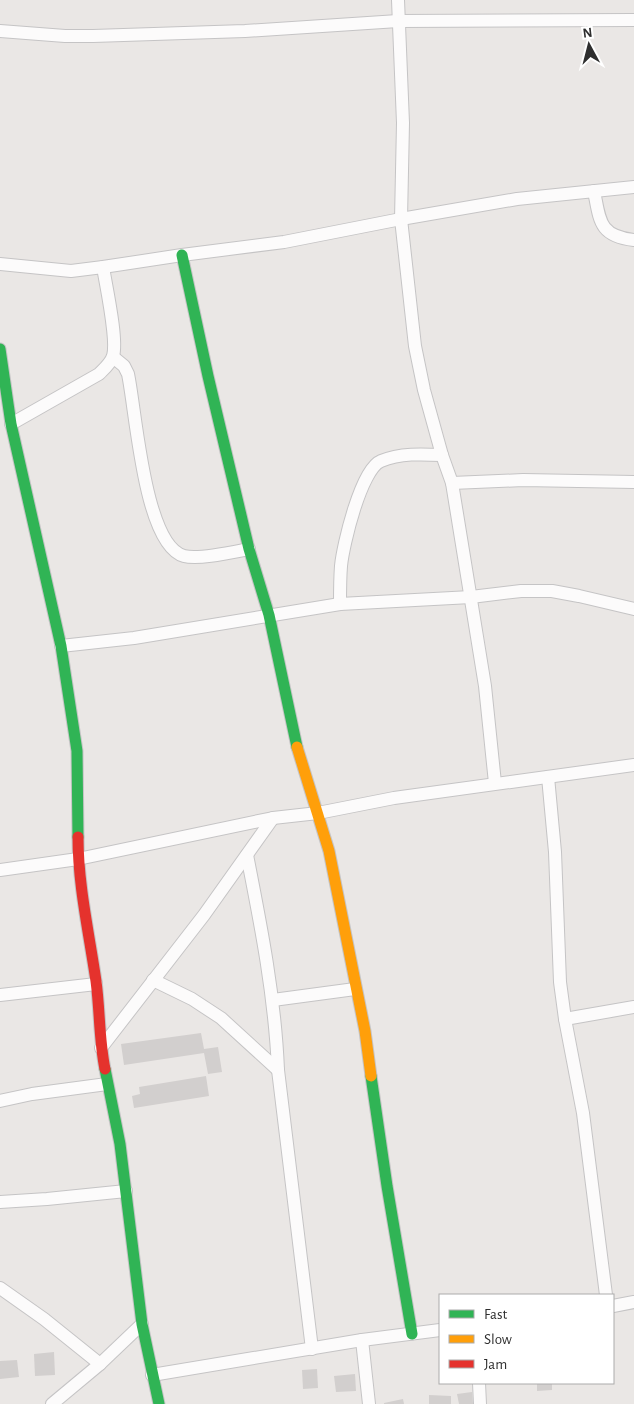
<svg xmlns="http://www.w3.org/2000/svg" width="634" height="1404" font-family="'Alegreya Sans',sans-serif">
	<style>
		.building { fill: #d2cfce }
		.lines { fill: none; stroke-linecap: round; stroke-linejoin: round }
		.street-casing { stroke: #c5c4c5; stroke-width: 14 }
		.fast-casing { stroke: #c5c4c5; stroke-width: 13 }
		.slow-casing { stroke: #c5c4c5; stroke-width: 13 }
		.jam-casing { stroke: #c5c4c5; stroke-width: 13 }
		.street { stroke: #fcfbfb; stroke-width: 12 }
		.fast { stroke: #30b455; stroke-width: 11 }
		.slow { stroke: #ff9f0a; stroke-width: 11 }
		.jam { stroke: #e5322d; stroke-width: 11 }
	</style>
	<rect width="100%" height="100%" fill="#eae7e5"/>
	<g class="building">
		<polygon points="201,1033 204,1049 218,1047 222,1072 208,1074 204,1053 124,1065 121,1044"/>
		<polygon points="206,1076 209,1096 134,1108 132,1096 140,1094 139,1087"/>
		<polygon points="54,1352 55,1375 35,1376 34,1354"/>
		<polygon points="17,1360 19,1377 0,1379 0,1361"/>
		<polygon points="317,1369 318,1388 303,1389 302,1370"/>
		<polygon points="355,1374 356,1391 336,1392 334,1376"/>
		<polygon points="552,1383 552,1390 537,1391 537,1384"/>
		<polygon points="472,1392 473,1404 459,1404 457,1394"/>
		<polygon points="429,1395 451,1396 451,1404 429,1404"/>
		<polygon points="403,1399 404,1404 384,1404 384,1403"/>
	</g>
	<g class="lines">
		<g class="street-casing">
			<g id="street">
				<polyline points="398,0 403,123 401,219 415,346 424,390 442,455 452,483 485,686 495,783"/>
				<polyline points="0,31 65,36 93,36 245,31 398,21 634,20"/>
				<path d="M594 191C600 221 599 236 634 240"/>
				<polyline points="0,264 71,271 103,267 182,255 284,242 401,219 517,199 634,187"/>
				<path d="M113 357 124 366 128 374C136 411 144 545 184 556 199 560 233 552 249 549"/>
				<path d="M11 424 99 374C104 369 111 363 113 356 118 340 106 286 103 267"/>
				<polyline points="452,483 523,480 634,482"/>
				<path d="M340 604C340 592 340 579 341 566 343 545 361 469 381 461 400 453 422 454 442 455"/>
				<polyline points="61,646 134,638 340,604 471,597 521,591 552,591 579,596 634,609"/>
				<polyline points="548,777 555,852 560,982 565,1019 583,1113 606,1295"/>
				<path d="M247 855C261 926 275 997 278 1070L312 1349"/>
				<polyline points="0,870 78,859 273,818 318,813 394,798 634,765"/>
				<polyline points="153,980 192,999 221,1018 278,1070"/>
				<polyline points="0,995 96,984"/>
				<polyline points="273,1000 355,989"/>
				<polyline points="565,1019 634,1007"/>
				<polyline points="101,1048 204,915 273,818"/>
				<polyline points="0,1101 32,1094 107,1084"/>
				<polyline points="0,1202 47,1199 126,1191"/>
				<polyline points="0,1288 44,1319 100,1364"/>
				<polyline points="613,1306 634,1302"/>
				<polyline points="362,1340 369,1404"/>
				<polyline points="152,1375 362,1340 440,1330"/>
				<polyline points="479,1383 480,1404"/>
				<polyline points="52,1404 100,1364 142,1324"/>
			</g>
		</g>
		<g class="fast-casing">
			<g id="fast">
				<polyline points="182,255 208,376 249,549 269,615 297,747"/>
				<polyline points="0,349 11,424 61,646 77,751 78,837"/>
				<polyline points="105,1069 120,1144 142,1324 159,1404"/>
				<polyline points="371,1076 387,1186 412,1334"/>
			</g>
		</g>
		<g class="slow-casing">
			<polyline id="slow" points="297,747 329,851 365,1031 371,1076"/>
		</g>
		<g class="jam-casing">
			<path id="jam" d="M78 837C78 885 89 933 96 981 100 1011 99 1040 105 1069"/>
		</g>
		<use href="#street" class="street"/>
		<use href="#fast" class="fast"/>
		<use href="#slow" class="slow"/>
		<use href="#jam" class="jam"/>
	</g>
	<rect x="439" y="1294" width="175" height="90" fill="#ffffff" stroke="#ababab"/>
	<rect x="449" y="1310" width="25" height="8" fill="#30b455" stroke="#ababab"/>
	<text x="484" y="1319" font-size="15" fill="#2e2e2e">Fast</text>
	<rect x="449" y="1335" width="25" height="8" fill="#ff9f0a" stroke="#ababab"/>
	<text x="484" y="1344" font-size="15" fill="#2e2e2e">Slow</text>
	<rect x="449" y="1360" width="25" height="8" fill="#e5322d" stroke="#ababab"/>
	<text x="484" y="1369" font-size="15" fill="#2e2e2e">Jam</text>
	<g transform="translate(589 45) rotate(353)" stroke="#ffffff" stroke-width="4" paint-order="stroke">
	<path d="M0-4L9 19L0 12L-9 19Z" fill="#2e2e2e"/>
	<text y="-8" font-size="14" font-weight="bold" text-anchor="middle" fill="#2e2e2e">N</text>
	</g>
</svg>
